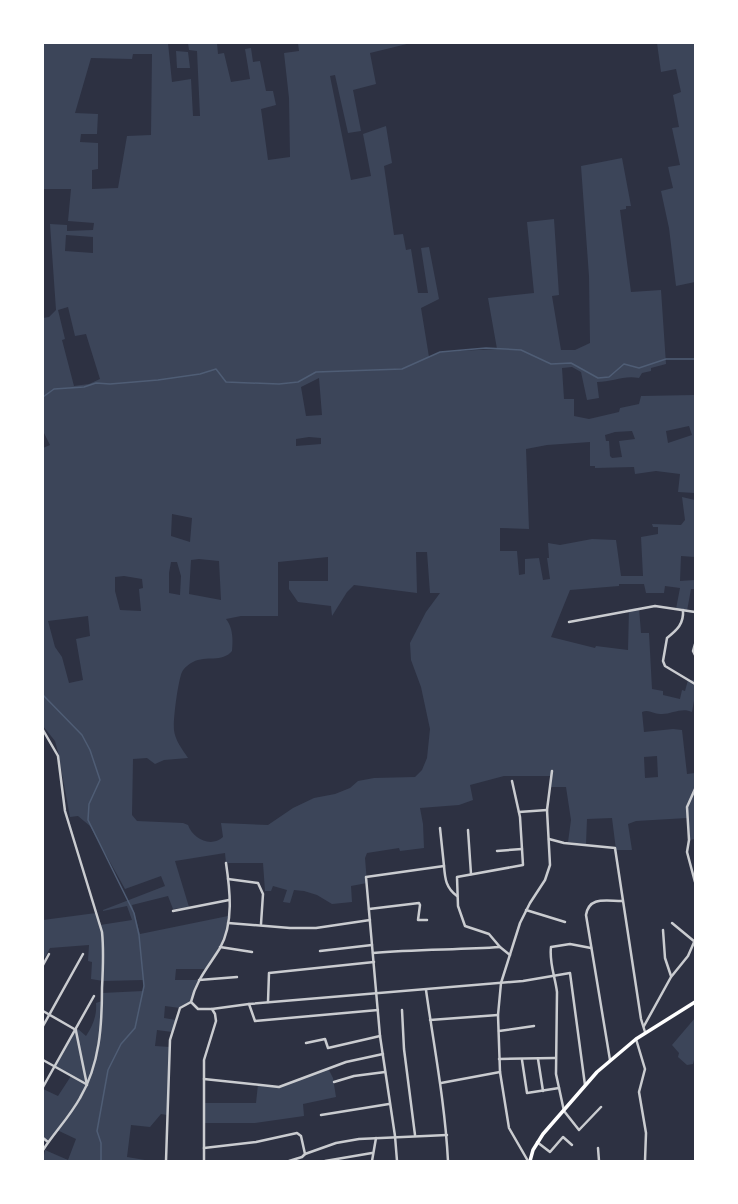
<svg xmlns="http://www.w3.org/2000/svg" width="738" height="1204" font-family="Georgia,serif">
	<style>
		.green { fill: #3c4559; fill-rule: evenodd }
		.lines { fill: none; stroke-linecap: round; stroke-linejoin: round }
		.stream { stroke: #4f5d75; stroke-width: 1.5 }
		.minor { stroke: #caccd0; stroke-width: 2.5 }
		.secondary { stroke: #fff; stroke-width: 3.5 }
	</style>
	<rect width="100%" height="100%" fill="#2d3142"/>
	<g class="green">
		<path d="M43 43H168L172 82 191 79 193 116H200L197 51 189 50 188 43H217L218 54 224 53 231 82 250 79 245 49 251 48 253 62 260 61 266 91H273L276 105 261 109 268 160 290 157 289 98 284 53 299 51 298 43H411L370 53 376 84 353 90 361 131 348 133 335 75 330 76 351 180 371 176 363 134 386 126 392 163 384 166 394 235 403 234 406 250 411 249 418 293H428L421 248 429 247 439 299 421 308 429 357 440 352 497 349 488 298 534 293 527 222 554 219 559 295 552 296 561 350H575L590 343 589 276 581 166 622 158 631 206H626V209L620 210 631 292 661 290 666 364 651 368V371L642 373 639 378C624 375 612 382 597 382L599 398 587 400 581 372 572 367 562 368 564 399H574V416L589 419 619 412 620 408 639 404 641 396 695 395V493L678 492 680 474 656 471 635 474 634 467 595 468V471V466H590V442L547 445 526 449 529 529 500 528V551H517L519 575 525 574V559L539 558 543 580 550 579 547 558H549L548 543 560 545 592 539 616 540 621 576H643L641 537 658 534V527H653L652 524 681 525 685 520 682 497 695 500V557L681 556 680 581 695 580V589H691L687 611 676 609 680 588 665 586 664 593H646L644 584H619V586L570 590 551 637 595 648 596 646 628 650 629 609 639 608 641 633H649L652 689 663 691V695L680 699 682 690 685 691 688 680H695V695L692 712C681 707 671 715 660 714 653 714 649 709 642 712L644 732 673 729 682 730 687 774 695 773V839L689 840 687 818 636 821 628 824 632 850H616L612 818 587 819 586 844 568 842 571 820 566 787H551L552 776H504L470 785 473 800 459 805 420 808 423 824 424 848 400 851 399 848 367 853 365 858 367 883 351 886 352 902 332 904 317 895 304 891 294 890 290 903 283 902 287 890 273 886 271 891H265L263 863H226L225 853 175 861 189 907 173 909 168 896 132 905 140 934 228 916C227 936 217 953 205 969H176L175 980H199L191 1002 180 1008 165 1006 164 1018 176 1020 172 1032 157 1030 155 1046 170 1047 167 1115 161 1114 150 1127 131 1125 127 1157 151 1161H43L45 1150 68 1160 76 1139 57 1130 48 1142 43 1138V1089L58 1096 71 1076 54 1066 76 1030 78 1029 86 1036C93 1025 97 1016 96 1003L102 1001V993L143 991 144 980 103 981 91 979 92 962 88 961 89 945 50 948 45 957 43 956V920L96 913 100 925 132 920 127 906 103 911V910L165 886 161 876 125 889 90 826 78 816 70 817 58 752 55 741 43 726V448L50 445 43 431V318L49 317 56 310 50 224 67 225V231L93 230 94 223 68 221 71 189H43ZM133 54H152L151 135 127 136 118 188 92 189V170L98 169V143L80 142 81 134H97L98 114 75 113 91 58 132 59ZM66 235 93 237V253L65 251ZM68 307 75 336 86 334 100 379 89 384 74 386 62 340 65 339 58 310ZM319 378 322 415 306 416 301 387ZM689 426 692 435 668 443 666 431ZM632 431 635 439 619 441 622 457 612 458 610 456 609 441H606L605 435 615 432ZM309 437 321 438V444L296 446V439ZM172 514 192 518 190 542 171 536ZM416 552H427L430 593H440L426 612 410 643 411 660 421 687 430 729 427 758 422 770 415 777 374 778 358 781 350 788 335 794 314 798 293 808 268 825 221 823 223 837C211 848 193 839 188 825L183 823 137 821 132 815 133 759 147 758 155 764 164 760 188 758C182 749 175 740 174 730 173 720 178 681 182 672 184 668 189 664 193 662 206 655 222 663 232 651 233 639 233 628 226 619L241 616H278V562L328 557V581H289V589L298 602 331 606 332 616 347 592 354 585 417 593ZM199 559 219 561 221 600 189 594 191 560ZM171 562H177L181 576 180 595 169 593V573ZM124 576 142 579 143 588 139 589 141 611 120 610 115 591V577ZM88 616 90 636 76 639 83 680 69 683 62 657 55 647 48 621ZM657 756 658 777 645 778 644 757Z"/>
		<polygon points="657,43 695,43 695,282 676,286 669,228 661,191 673,188 668,167 680,165 672,128 679,127 673,95 681,92 676,69 661,72"/>
		<polygon points="176,51 188,52 190,68 177,68"/>
		<polygon points="695,1018 695,1056 693,1064 687,1065 678,1057 679,1053 672,1045"/>
		<polygon points="328,1068 333,1078 336,1097 303,1104 304,1116 255,1123 204,1123 204,1103 256,1103 258,1084 279,1087"/>
	</g>
	<g class="lines">
		<g class="stream">
			<polyline points="43,397 54,389 84,387 96,383 110,384 158,380 200,374 216,369 226,382 279,384 298,382 316,372 402,369 440,352 486,348 521,350 551,364 571,363 598,378 609,377 624,364 639,368 666,359 695,359"/>
			<polyline points="43,695 82,735 90,750 100,780 89,804 88,820 134,913 139,935 144,986 135,1028 121,1044 108,1070 97,1131 101,1143 101,1161"/>
		</g>
		<g class="minor">
			<path d="M683 610C684 624 677 630 667 638L663 661 665 666 695 684"/>
			<polyline points="569,622 655,606 695,612"/>
			<polyline points="695,644 693,651 695,655"/>
			<path d="M43 730 58 756 65 811 102 932C104 951 103 969 102 988 102 1025 100 1064 80 1098 70 1116 55 1132 43 1150"/>
			<polyline points="695,789 687,807 689,840 687,852 695,882"/>
			<polyline points="519,812 547,810"/>
			<polyline points="440,828 444,866"/>
			<polyline points="468,830 471,874"/>
			<polyline points="549,839 564,843 615,848 641,1019 645,1032"/>
			<polyline points="497,851 522,849"/>
			<polyline points="228,879 258,883 263,894 261,924"/>
			<polyline points="369,909 419,903 420,905 418,920 427,920"/>
			<polyline points="526,910 565,922"/>
			<polyline points="173,911 229,900"/>
			<polyline points="228,923 290,928 316,928 370,920"/>
			<polyline points="672,923 695,942"/>
			<polyline points="663,930 665,958 671,976"/>
			<polyline points="220,947 252,952"/>
			<path d="M591 948 570 944 551 947C549 963 555 976 557 992L556 1074 564 1111 579 1130 601 1107"/>
			<polyline points="320,951 372,945"/>
			<path d="M373 953C415 949 457 950 500 947"/>
			<polyline points="510,955 500,947 489,934 465,926 458,906 457,877 523,865 520,817 512,781"/>
			<polyline points="43,965 49,954"/>
			<polyline points="199,980 237,977"/>
			<path d="M426 990C434 1047 445 1103 448 1161"/>
			<polyline points="268,1002 269,973 374,962"/>
			<polyline points="249,1004 523,981 570,973 585,1085"/>
			<polyline points="212,1009 249,1004 255,1021 378,1010"/>
			<polyline points="402,1010 404,1049 415,1135"/>
			<polyline points="43,1011 76,1030"/>
			<polyline points="430,1020 498,1015"/>
			<polyline points="43,1026 83,954"/>
			<polyline points="644,1026 671,977 688,956 695,940"/>
			<polyline points="76,1031 87,1085"/>
			<polyline points="499,1031 534,1026"/>
			<polyline points="636,1039 645,1069 639,1092 646,1133 645,1161"/>
			<polyline points="306,1043 325,1039 328,1048 380,1036"/>
			<polyline points="499,1059 555,1058"/>
			<polyline points="538,1059 543,1091"/>
			<polyline points="43,1060 86,1084"/>
			<polyline points="522,1060 527,1093 559,1088"/>
			<path d="M610 1060 586 915C589 896 606 901 622 901"/>
			<polyline points="204,1079 279,1087 346,1062 383,1054"/>
			<polyline points="334,1082 354,1076 385,1072"/>
			<polyline points="441,1083 500,1072"/>
			<polyline points="43,1087 94,996"/>
			<polyline points="321,1115 389,1104"/>
			<polyline points="43,1138 48,1142"/>
			<polyline points="537,1142 550,1152 563,1137 572,1145"/>
			<polyline points="204,1148 256,1142 297,1133 301,1136 305,1154 302,1157 289,1161"/>
			<polyline points="598,1148 599,1161"/>
			<polyline points="305,1154 336,1143 359,1139 447,1135"/>
			<polyline points="166,1161 170,1040 180,1008 191,1002"/>
			<path d="M204 1161V1060L216 1021 215 1014 212 1009H198L191 1002C196 980 209 966 220 948 234 923 230 890 226 863"/>
			<polyline points="325,1161 372,1153"/>
			<polyline points="372,1161 376,1138"/>
			<path d="M397 1161 395 1136 380 1036 366 877 444 866C445 879 446 888 457 896"/>
			<polyline points="528,1161 509,1128 500,1072 498,1015 501,983 520,923 530,903 545,880 550,865 547,810 552,771"/>
		</g>
		<polyline class="secondary" points="530,1161 533,1150 543,1134 597,1072 636,1039 695,1002"/>
	</g>
	<rect width="738" height="1204" fill="none" stroke="#ffffff" stroke-width="88"/>
</svg>
